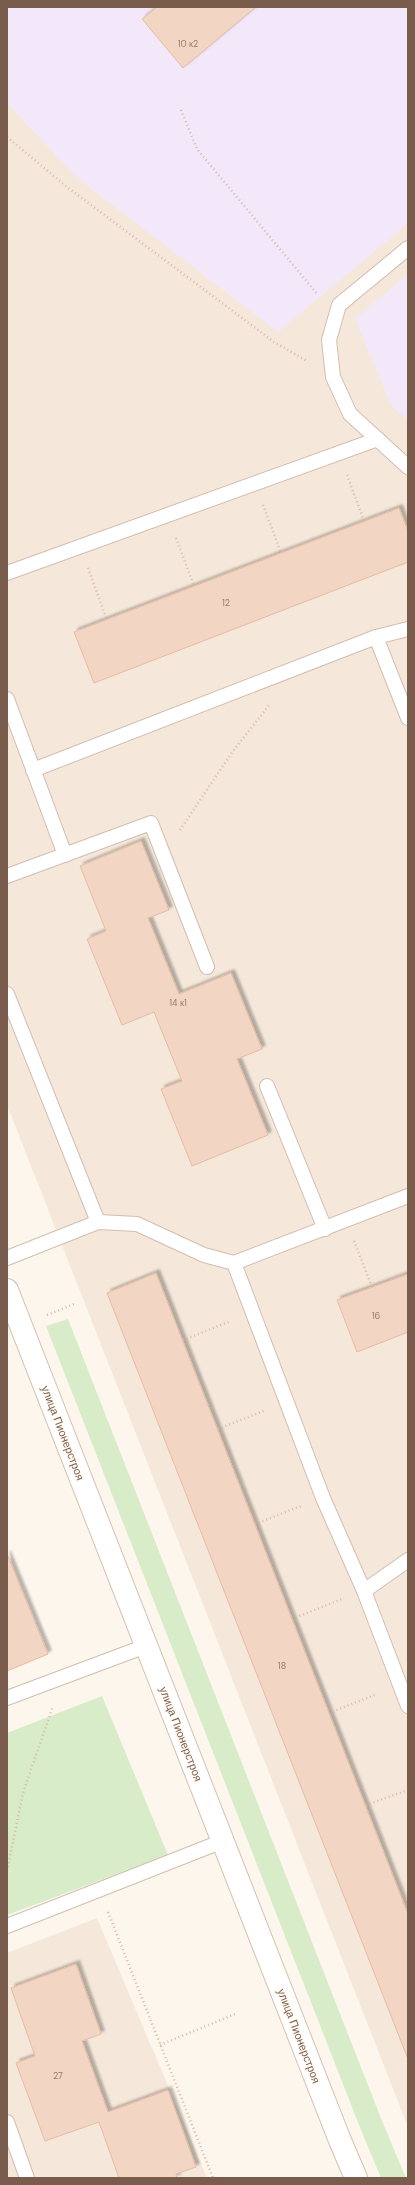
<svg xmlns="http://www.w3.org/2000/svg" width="415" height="2185" font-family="'DM Sans',sans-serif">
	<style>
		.residential { fill: #f5e8da }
		.education { fill: #f3e8fa }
		.green { fill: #d8ecc9 }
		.building { fill: #f3d5c3; stroke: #e6bba3; filter: url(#shadow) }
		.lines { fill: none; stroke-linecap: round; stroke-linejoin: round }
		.lane-casing { stroke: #d1beb0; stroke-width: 16 }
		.secondary-casing { stroke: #d6c0b0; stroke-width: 24 }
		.path { stroke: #d9b8a5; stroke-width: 2.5; stroke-dasharray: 1 3; stroke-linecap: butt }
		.lane { stroke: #fff; stroke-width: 14 }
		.secondary { stroke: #fff; stroke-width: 22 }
		.labels { text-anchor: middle; stroke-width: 3; stroke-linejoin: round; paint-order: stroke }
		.number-label { font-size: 9px; fill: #987a6a }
		.street-label { font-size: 11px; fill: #7a5c4d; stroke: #fffaf3 }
	</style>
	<defs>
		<filter id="shadow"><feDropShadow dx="3.5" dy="-3.5" stdDeviation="1" flood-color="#0004"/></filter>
	</defs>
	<rect width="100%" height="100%" fill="#fdf6ec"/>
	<g class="residential">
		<polygon points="7,7 408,7 408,2127 7,1105"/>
		<polygon points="97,1918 207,2178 7,2178 7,1953"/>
	</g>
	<g class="education">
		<polygon points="7,7 408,7 408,223 278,332 76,177 7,103"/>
		<polygon points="408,274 408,420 392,407 355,319"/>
	</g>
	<g class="green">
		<polygon points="68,1319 382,2121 406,2178 381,2178 361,2130 46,1326"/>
		<polygon points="102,1696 168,1855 7,1915 7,1733"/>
	</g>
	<g class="building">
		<polygon points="157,7 256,7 183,68 142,19"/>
		<polygon points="399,508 408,531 408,562 94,683 74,632"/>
		<polygon points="141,841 169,910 148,918 179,994 231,973 262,1049 237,1059 268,1135 192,1166 161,1089 182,1081 154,1012 122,1025 87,939 106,931 80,866"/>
		<polygon points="156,1273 408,1914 408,2059 107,1293"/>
		<polygon points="408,1274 408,1332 357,1352 337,1300"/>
		<polygon points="7,1554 48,1654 7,1671"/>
		<polygon points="76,1964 101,2034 82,2041 108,2112 168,2090 196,2167 176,2174 177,2178 119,2178 99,2122 45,2141 16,2063 35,2056 11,1988"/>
	</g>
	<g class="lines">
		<g class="lane-casing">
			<g id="lane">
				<polyline points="408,248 339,305 329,340 333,377 350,414 408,467"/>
				<polyline points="7,573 378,439"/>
				<polyline points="376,637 408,718"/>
				<polyline points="7,699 65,855"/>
				<polyline points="33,770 376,637 408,629"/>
				<polyline points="7,876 151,823 207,967"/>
				<polyline points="7,994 98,1222"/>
				<polyline points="267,1086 325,1229"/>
				<polyline points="7,1258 98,1222 137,1224 204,1255 234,1263 323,1498 364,1591"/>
				<polyline points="234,1263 408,1196"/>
				<polyline points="408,1560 364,1591 408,1706"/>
				<polyline points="7,1698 146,1646"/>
				<polyline points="7,1926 223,1841"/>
				<polyline points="7,2122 27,2178"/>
			</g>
		</g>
		<g class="secondary-casing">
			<polyline id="secondary" points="7,1290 339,2138 356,2178"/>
		</g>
		<g class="path">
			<polyline points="181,110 197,149 318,295"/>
			<polyline points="7,137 67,187 274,342 307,361"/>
			<polyline points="347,475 364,521"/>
			<polyline points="263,505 281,553"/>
			<polyline points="176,538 194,586"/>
			<polyline points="88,568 107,620"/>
			<polyline points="180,830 233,751 270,704"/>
			<polyline points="354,1241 372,1287"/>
			<polyline points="47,1315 74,1304"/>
			<polyline points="183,1340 231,1321"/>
			<polyline points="218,1429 266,1410"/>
			<polyline points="255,1524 301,1506"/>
			<polyline points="292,1619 342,1599"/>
			<polyline points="329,1713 377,1694"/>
			<polyline points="366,1805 408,1790"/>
			<polyline points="7,1871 23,1793 53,1706"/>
			<polyline points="403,1902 408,1900"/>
			<polyline points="108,1912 213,2178"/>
			<polyline points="160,2045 235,2014"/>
		</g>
		<use href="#lane" class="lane"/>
		<use href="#secondary" class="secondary"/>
	</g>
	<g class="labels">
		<g class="number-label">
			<text x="188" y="47">10 к2</text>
			<text x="226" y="606">12</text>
			<text x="178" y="1006">14 к1</text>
			<text x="376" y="1319">16</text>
			<text x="282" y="1669">18</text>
			<text x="58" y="2079">27</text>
		</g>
		<g class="street-label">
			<text transform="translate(63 1433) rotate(69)" y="4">улица Пионерстроя</text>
			<text transform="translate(181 1734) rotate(69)" y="4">улица Пионерстроя</text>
			<text transform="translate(299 2036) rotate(69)" y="4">улица Пионерстроя</text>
		</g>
	</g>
	<rect width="415" height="2185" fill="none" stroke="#7a5c4d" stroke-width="16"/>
</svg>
